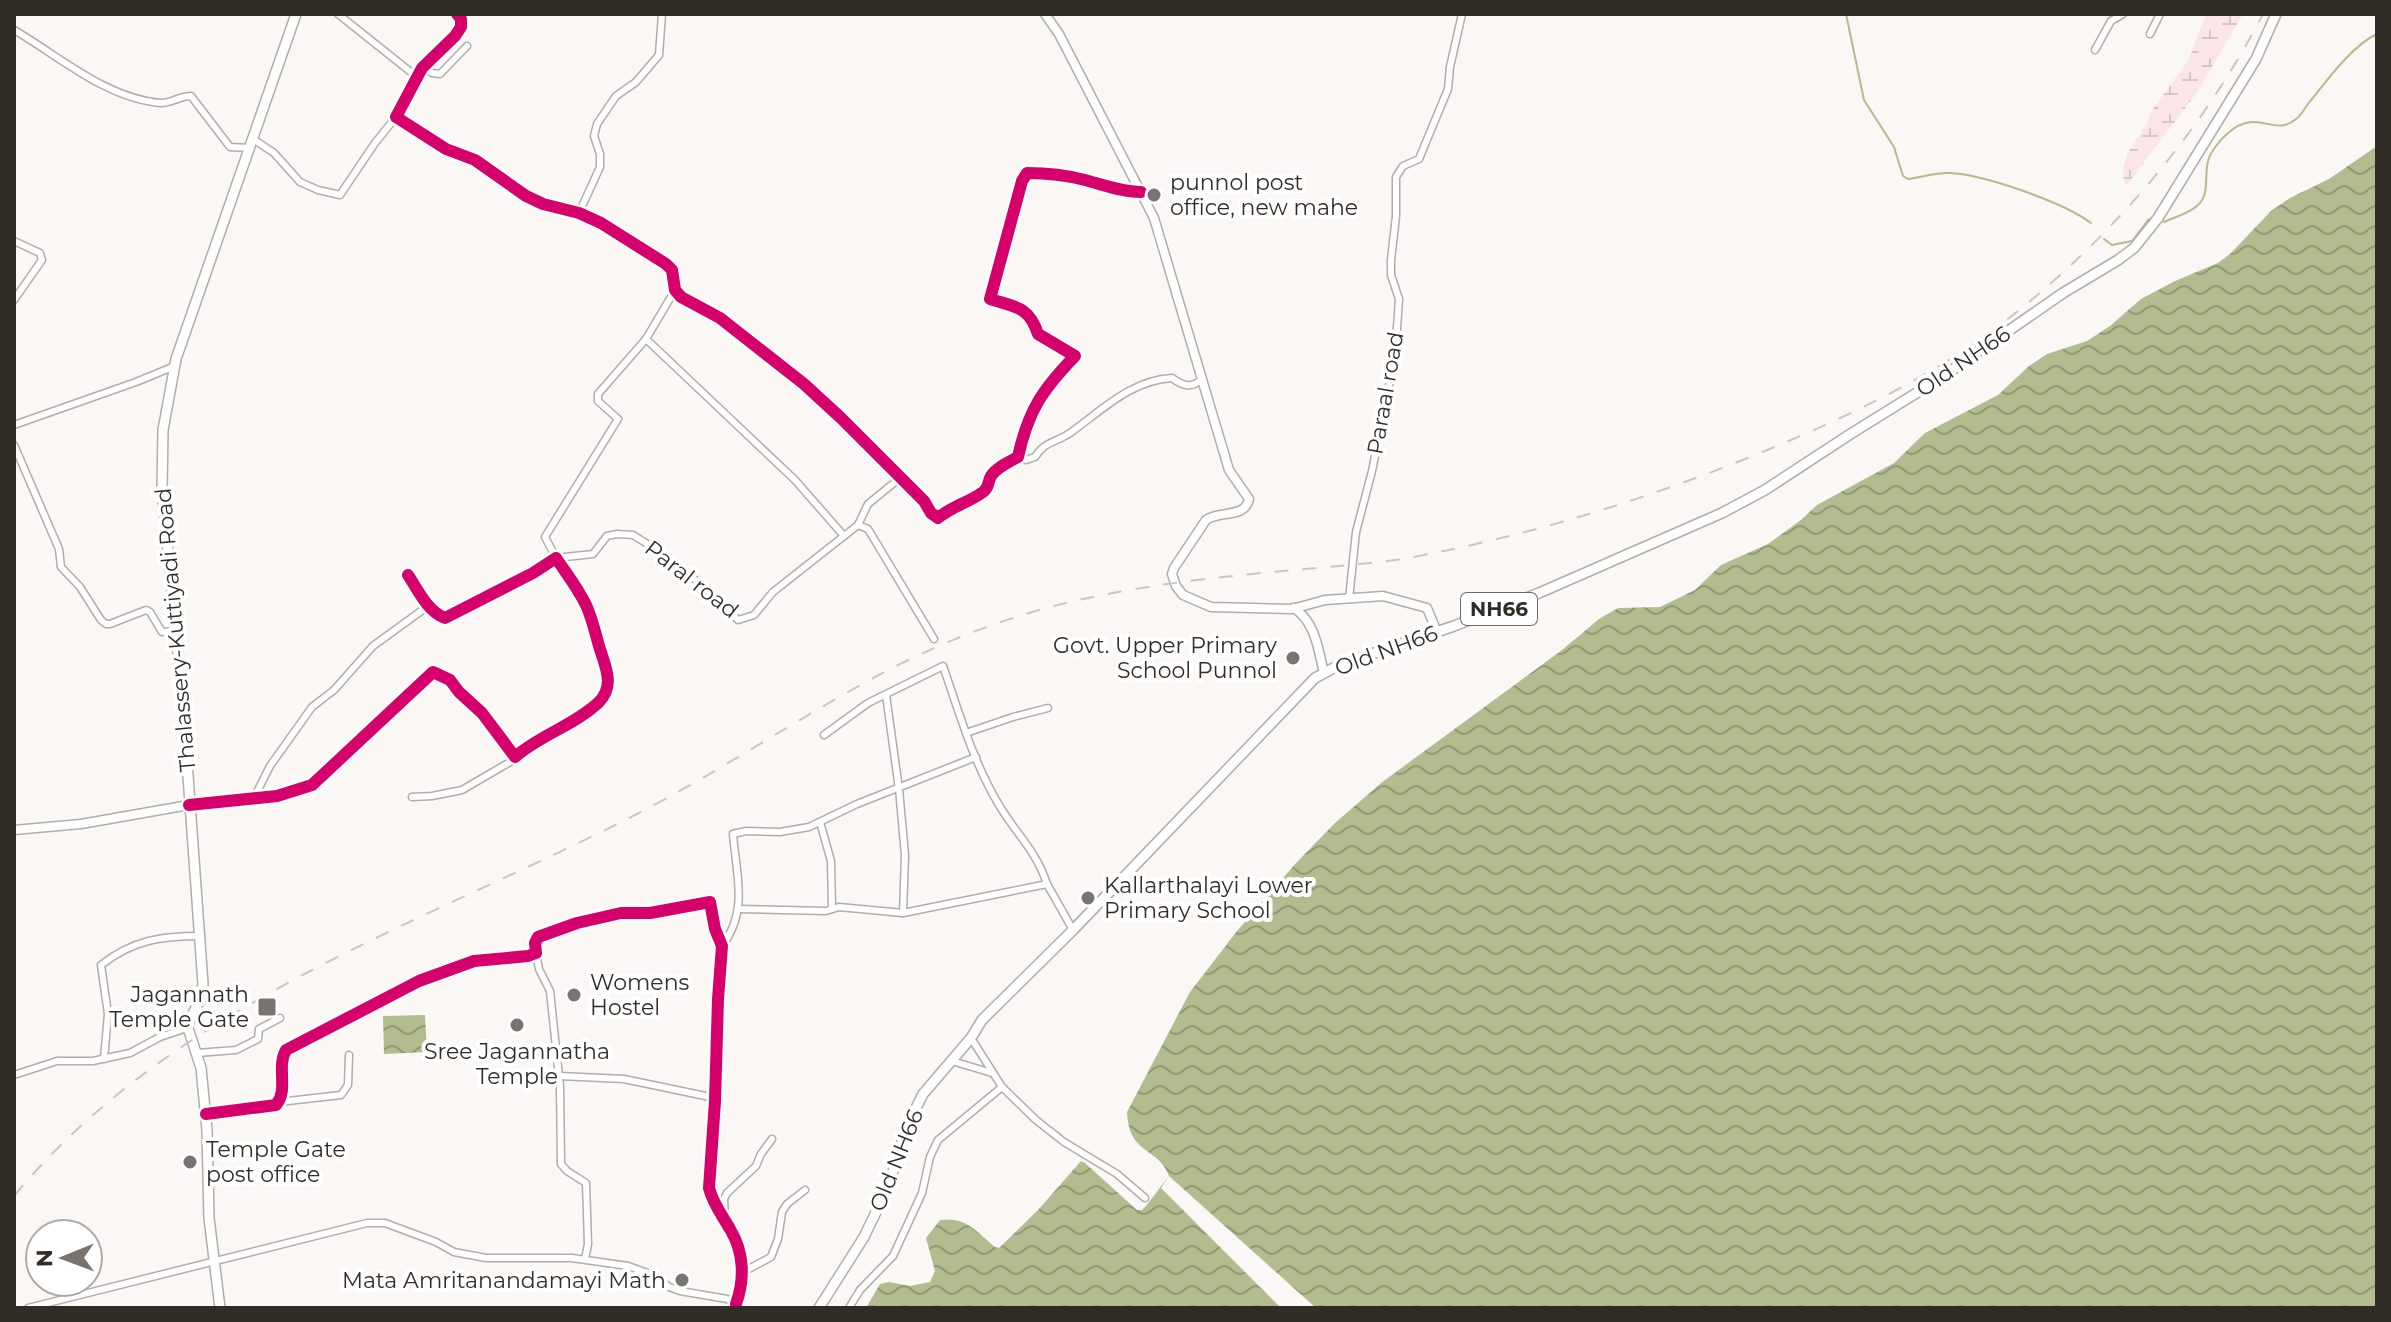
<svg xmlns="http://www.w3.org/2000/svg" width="2391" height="1322" font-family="Montserrat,sans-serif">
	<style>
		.wetland { fill: url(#wetland-marsh) }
		.water { fill: url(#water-waves) }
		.pier { fill: #faf7f4 }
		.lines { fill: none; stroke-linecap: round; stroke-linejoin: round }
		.stream { stroke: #b3bc8f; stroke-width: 2 }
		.street-casing { stroke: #b1ada9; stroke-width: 9 }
		.secondary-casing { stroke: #b1ada9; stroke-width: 11 }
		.primary-casing { stroke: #b1ada9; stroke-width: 12 }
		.street { stroke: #fefefd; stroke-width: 6 }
		.secondary { stroke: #fefefd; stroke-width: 8 }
		.primary { stroke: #fefefd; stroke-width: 9 }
		.rail { stroke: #c9c7c6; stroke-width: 2; stroke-dasharray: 14 14; stroke-linecap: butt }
		.cycleway-casing { stroke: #fff; stroke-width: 17 }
		.cycleway { stroke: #d6006c; stroke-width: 12 }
		.poi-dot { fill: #78736f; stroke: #fff; stroke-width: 3 }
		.labels { text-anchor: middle; stroke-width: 8; stroke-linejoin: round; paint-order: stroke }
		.shield { fill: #fff; stroke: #706b68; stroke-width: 2 }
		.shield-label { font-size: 20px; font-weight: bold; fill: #322c27 }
		.poi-label { font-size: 22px; fill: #322c27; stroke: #fff; text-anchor: start }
		.street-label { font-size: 22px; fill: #322c27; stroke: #fff }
	</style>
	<defs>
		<pattern id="wetland-marsh" width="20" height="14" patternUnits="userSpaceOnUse" patternTransform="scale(2)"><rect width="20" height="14" fill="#fbe5e8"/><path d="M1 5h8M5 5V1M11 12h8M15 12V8" fill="none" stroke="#d8c5c7"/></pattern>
		<pattern id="water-waves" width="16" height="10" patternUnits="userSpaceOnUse" patternTransform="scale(2)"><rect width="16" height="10" fill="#b3bc8f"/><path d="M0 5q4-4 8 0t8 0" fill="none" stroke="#929975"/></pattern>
	</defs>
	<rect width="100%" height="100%" fill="#faf7f4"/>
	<polygon class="wetland" points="2206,14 2243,14 2198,91 2126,186 2124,182 2123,170 2127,154 2147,124 2153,109 2189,59"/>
	<g class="water">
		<path d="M2377 146V1308H866L880 1284 889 1282 910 1286 930 1282 935 1271 926 1238 940 1220C966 1216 977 1232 995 1247L999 1248 1039 1209 1081 1161 1085 1163 1137 1210H1142L1146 1206 1169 1176C1158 1146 1129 1156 1127 1112L1190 992 1237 931 1296 863 1335 823 1381 783 1562 650 1599 619 1618 608 1660 607 1695 590 1721 565 1768 544 1801 520 1817 505 1894 463 1925 433 1998 395 2029 366 2047 354 2087 341 2110 326 2141 299 2175 281 2218 263 2230 254 2271 211 2290 198 2329 179Z"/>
		<polygon points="425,1015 427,1052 384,1054 383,1016"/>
	</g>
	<polygon class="pier" points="1169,1176 1316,1308 1281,1308 1161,1188"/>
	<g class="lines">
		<g class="stream">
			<path d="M1846 14 1864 100 1894 147 1903 176 1908 179C1920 177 1932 174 1945 173 1978 172 2063 202 2091 223"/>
			<path d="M2164 222C2175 217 2190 213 2198 205 2211 193 2203 173 2209 158 2212 150 2221 139 2228 133 2258 107 2274 138 2296 119 2301 116 2304 109 2308 104 2326 82 2351 46 2377 34"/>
			<polyline points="2104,239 2112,245 2132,241 2149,219"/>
		</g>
		<g class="street-casing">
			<g id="street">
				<polyline points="338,14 417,77"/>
				<path d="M457 14 461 19V27L455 36 422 68 396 117 446 149 475 160 526 196 543 204 579 213 601 223 666 264 672 270 675 290 681 297 720 318 804 384 841 418 924 501 931 513 938 518C952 506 968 503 983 492 990 487 987 483 991 476 997 467 1009 462 1018 457 1028 411 1042 390 1075 356L1038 334C1029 306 1015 307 990 299L1022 181 1027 173C1047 173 1066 175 1085 180 1103 185 1122 192 1141 192"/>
				<path d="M14 30C59 56 107 99 161 103 172 103 180 96 191 96L230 147 249 148"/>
				<polyline points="2150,34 2160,14"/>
				<polyline points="2095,50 2111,21 2123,14"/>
				<polyline points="423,67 432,73 440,74 467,46"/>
				<polyline points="253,139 274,153 300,182 318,190 340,195 375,143 396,117"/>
				<polyline points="579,213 600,167 600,154 594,136 597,124 616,96 636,82 659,55 662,14"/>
				<polyline points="14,241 40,253 42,260 14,300"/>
				<polyline points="675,290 646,339 598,394 598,401 618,419 545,537 556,558 593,554 607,536 617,534 633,535 657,550 702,585 738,620 754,615 773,592 858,525 868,529 934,639"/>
				<polyline points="646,339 795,480 844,536"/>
				<polyline points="14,425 136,382 175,366"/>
				<polyline points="14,445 59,549 61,567 80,587 101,620 106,624 110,624 146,610 150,612 162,632 176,631"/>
				<path d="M1018 457 1026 460 1035 457C1045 441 1055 443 1070 433 1101 411 1131 380 1172 378 1183 386 1191 389 1202 379"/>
				<polyline points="858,525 868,504 900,478"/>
				<polyline points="1349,599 1356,532 1372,471 1395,356 1399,299 1391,275 1391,260 1396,216 1396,177 1403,166 1419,159 1448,89 1450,67 1462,14"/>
				<polyline points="886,695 899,789 905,855 903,913"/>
				<polyline points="966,733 1013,717 1048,708"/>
				<polyline points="412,797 432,796 462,790 510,762 515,757"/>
				<polyline points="254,798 270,766 312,707 334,690 373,646 428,606"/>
				<path d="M189 805 277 796 312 785 433 672 450 680 459 692 482 713 515 757C540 735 573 726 598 703 616 686 605 666 599 646 595 632 592 618 586 605 578 588 566 573 556 558L533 573 445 618C427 611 418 590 408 575"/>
				<polyline points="820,822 831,861 832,909"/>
				<polyline points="1047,884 1073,930"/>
				<path d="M739 909 826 911 839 907 903 913 1047 884C1036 850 1016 834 999 805 973 762 959 712 943 666L868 703 824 735"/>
				<path d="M722 946C749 911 736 874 733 834L746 831 780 832 809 827 857 804 976 757"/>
				<polyline points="536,953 539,969 550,991 560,1086 561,1164 567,1171 586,1183 588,1244 585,1259"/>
				<polyline points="971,1038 1002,1087 1036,1120 1064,1142 1117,1174 1145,1198"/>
				<polyline points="197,1053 236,1050 258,1039 259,1029 280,1018"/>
				<path d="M104 1059 108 1014 101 965C133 940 161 936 201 936"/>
				<polyline points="952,1061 992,1073"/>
				<polyline points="14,1075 57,1061 93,1061 130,1053 160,1037 187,1028"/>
				<polyline points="559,1076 624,1079 715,1098"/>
				<polyline points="279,1102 341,1095 348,1085 349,1055"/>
				<path d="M206 1114 276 1105C289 1090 276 1067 286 1050L419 981 474 961 528 956 536 953 535 943 538 937 577 923 621 913H650L710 902 715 929 722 946 718 999 715 1101 709 1188C713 1204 722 1215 730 1229 744 1252 745 1279 736 1304"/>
				<polyline points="725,1221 724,1199 727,1193 756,1166 761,1154 772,1139"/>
				<polyline points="743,1272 771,1257 778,1239 782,1212 787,1204 805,1190"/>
				<polyline points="28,1308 367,1223 385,1223 436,1242 454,1252 486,1258 572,1258 628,1266 656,1276 669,1287 680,1291 727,1299 736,1304 737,1308"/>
				<polyline points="849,1308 860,1290 893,1256 922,1193 930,1157 938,1140 1002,1087"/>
			</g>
		</g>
		<g class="secondary-casing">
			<g id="secondary">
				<path d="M1045 14 1059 34 1154 218 1229 470 1249 499C1245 519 1219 510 1206 520L1174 568 1172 574 1176 586 1183 595 1211 607 1292 609 1325 600 1383 596 1427 608 1437 632"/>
				<path d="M1294 608C1316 623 1318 649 1324 673"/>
				<polyline points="14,830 81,824 189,805"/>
			</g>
		</g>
		<g class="primary-casing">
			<g id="primary">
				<polyline points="220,1308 209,1218 207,1130 201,1068 187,1025 200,1000 203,984 183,706 162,489 163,430 176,359 296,14"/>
				<polyline points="819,1308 864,1237 889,1185 906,1128 923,1094 971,1038 982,1020 1073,930 1315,678 1339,665 1454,626 1539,593 1722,513 1765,490 1852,433 1939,379 2063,293 2118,260 2134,248 2158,218 2256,59 2276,14"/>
			</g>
		</g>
		<use href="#street" class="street"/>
		<use href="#secondary" class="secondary"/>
		<use href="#primary" class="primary"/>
		<path class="rail" d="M14 1196C174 1003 420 925 635 815 725 769 808 711 898 665 952 638 1011 616 1070 602 1151 583 1235 575 1317 568 1348 565 1378 563 1408 558 1539 534 1663 494 1784 443 1864 409 1945 369 2013 315 2116 233 2202 131 2263 14"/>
		<g class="cycleway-casing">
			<g id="cycleway">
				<path d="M457 14 461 19V27L455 36 422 68 396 117 446 149 475 160 526 196 543 204 579 213 601 223 666 264 672 270 675 290 681 297 720 318 804 384 841 418 924 501 931 513 938 518C952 506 968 503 983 492 990 487 987 483 991 476 997 467 1009 462 1018 457 1028 411 1042 390 1075 356L1038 334C1029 306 1015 307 990 299L1022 181 1027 173C1047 173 1066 175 1085 180 1103 185 1122 192 1141 192"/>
				<path d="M189 805 277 796 312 785 433 672 450 680 459 692 482 713 515 757C540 735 573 726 598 703 616 686 605 666 599 646 595 632 592 618 586 605 578 588 566 573 556 558L533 573 445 618C427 611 418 590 408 575"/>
				<path d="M206 1114 276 1105C289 1090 276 1067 286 1050L419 981 474 961 528 956 536 953 535 943 538 937 577 923 621 913H650L710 902 715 929 722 946 718 999 715 1101 709 1188C713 1204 722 1215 730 1229 744 1252 745 1279 736 1304"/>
			</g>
		</g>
		<use href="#cycleway" class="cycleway"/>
	</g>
	<g class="poi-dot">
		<circle cx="1154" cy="195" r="8"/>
		<circle cx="1293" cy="658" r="8"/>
		<circle cx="1088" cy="898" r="8"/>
		<circle cx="574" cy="995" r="8"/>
		<rect x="257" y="997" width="20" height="20" rx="4"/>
		<circle cx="517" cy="1025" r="8"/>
		<circle cx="190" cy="1162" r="8"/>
		<circle cx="682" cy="1280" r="8"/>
	</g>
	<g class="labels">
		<rect class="shield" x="1461" y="593" width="76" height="32" rx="6"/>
		<g class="shield-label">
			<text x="1499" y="616">NH66</text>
		</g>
		<g class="poi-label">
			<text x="1170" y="190">punnol post<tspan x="1170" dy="25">office, new mahe</tspan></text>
			<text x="1277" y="653" text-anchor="end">Govt. Upper Primary<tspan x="1277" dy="25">School Punnol</tspan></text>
			<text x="1104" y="893">Kallarthalayi Lower<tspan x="1104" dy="25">Primary School</tspan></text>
			<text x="590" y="990">Womens<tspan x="590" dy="25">Hostel</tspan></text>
			<text x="249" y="1002" text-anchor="end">Jagannath<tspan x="249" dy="25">Temple Gate</tspan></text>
			<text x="517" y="1059" text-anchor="middle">Sree Jagannatha<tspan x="517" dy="25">Temple</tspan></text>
			<text x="206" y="1157">Temple Gate<tspan x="206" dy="25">post office</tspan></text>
			<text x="666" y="1288" text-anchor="end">Mata Amritanandamayi Math</text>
		</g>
		<g class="street-label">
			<text transform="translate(1963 361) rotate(-34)" y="8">Old NH66</text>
			<text transform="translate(1385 393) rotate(-80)" y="8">Paraal road</text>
			<text transform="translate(692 579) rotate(38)" y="8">Paral road</text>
			<text transform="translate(175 630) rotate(-95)" y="8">Thalassery-Kuttiyadi Road</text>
			<text transform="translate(1386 650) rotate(-20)" y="8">Old NH66</text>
			<text transform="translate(896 1160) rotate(-68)" y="8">Old NH66</text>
		</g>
	</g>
	<rect width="2391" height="1322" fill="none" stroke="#322c27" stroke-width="32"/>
	<g transform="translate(64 1258) rotate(269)"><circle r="38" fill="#ffffff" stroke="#adaba9" stroke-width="2"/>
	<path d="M0-6L14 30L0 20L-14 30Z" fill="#78736f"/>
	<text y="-12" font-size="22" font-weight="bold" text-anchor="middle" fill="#322c27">N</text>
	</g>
</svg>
